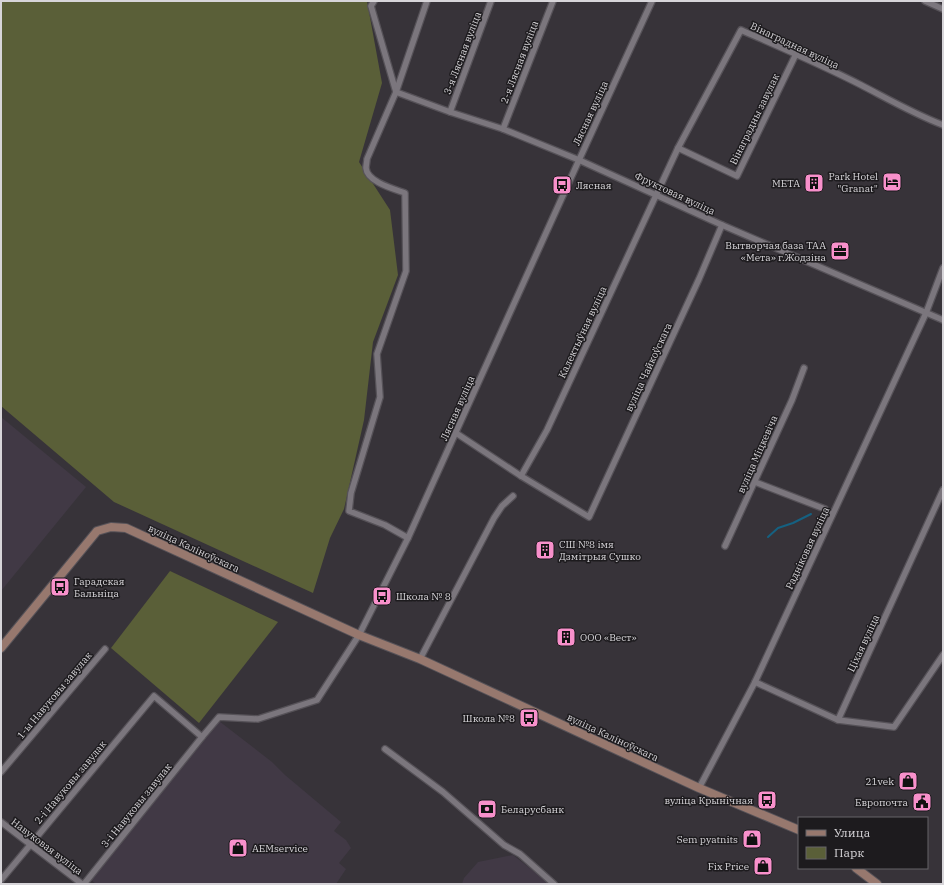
<svg xmlns="http://www.w3.org/2000/svg" width="944" height="885" font-family="'IBM Plex Serif',serif">
	<style>
		.built { fill: #413945 }
		.green { fill: #5a5f38 }
		.lines { fill: none; stroke-linecap: round; stroke-linejoin: round }
		.stream { stroke: #156181; stroke-width: 2 }
		.street-casing { stroke: #565258; stroke-width: 8 }
		.secondary-casing { stroke: #565258; stroke-width: 10 }
		.street { stroke: #7b767d; stroke-width: 5.5 }
		.secondary { stroke: #97786e; stroke-width: 8 }
		.labels { text-anchor: middle; stroke-width: 3; stroke-linejoin: round; paint-order: stroke }
		.street-label { font-size: 10px; fill: #d7d5d9; stroke: #1d1b1e }
		.poi-label { font-size: 10px; fill: #d7d5d9; stroke: #1d1b1e; text-anchor: end }
	</style>
	<rect width="100%" height="100%" fill="#373339"/>
	<g class="built">
		<polygon points="1,417 86,487 1,591"/>
		<polygon points="219,721 272,762 285,775 341,822 334,831 346,840 351,848 339,863 346,869 336,884 96,884 91,880"/>
		<polygon points="513,855 549,883 548,884 462,884 464,878 478,862"/>
	</g>
	<g class="green">
		<polygon points="1,1 367,1 382,83 359,162 390,210 398,275 373,342 364,420 344,509 330,538 313,593 114,502 1,406"/>
		<polygon points="170,571 278,622 199,723 111,648"/>
	</g>
	<g class="lines">
		<polyline class="stream" points="768,537 778,528 793,523 811,514"/>
		<g class="street-casing">
			<g id="street">
				<polyline points="374,1 371,6 396,92"/>
				<polyline points="925,1 943,9"/>
				<polyline points="396,92 450,112 503,129 579,160 722,225 943,320"/>
				<polyline points="450,112 491,1"/>
				<polyline points="503,129 553,1"/>
				<polyline points="678,148 737,176 796,54"/>
				<polyline points="456,433 521,476 589,517 699,279 722,225"/>
				<path d="M521 476 547 430 678 148 741 30C782 48 822 65 861 85 888 99 914 114 943 125"/>
				<polyline points="755,482 825,509 832,515"/>
				<path d="M408 538 385 525 349 511 351 493 380 397 377 354 406 271 405 193C394 189 367 182 366 168 366 165 367 162 367 159L396 92 427 1"/>
				<polyline points="725,546 792,400 804,368"/>
				<polyline points="420,659 494,518 502,506 513,496"/>
				<polyline points="755,682 838,720 943,490"/>
				<polyline points="838,720 894,727 943,655"/>
				<polyline points="385,749 443,792 504,845 520,854 554,884"/>
				<polyline points="1,772 105,649"/>
				<polyline points="699,788 755,682 926,313 943,268"/>
				<polyline points="1,822 82,884"/>
				<polyline points="1,880 154,696 202,737"/>
				<polyline points="84,884 202,737 219,717 258,719 317,700 359,635 408,538 579,160 652,1"/>
			</g>
		</g>
		<g class="secondary-casing">
			<g id="secondary">
				<polyline points="1,648 97,531 111,527 126,528 359,635 420,659 699,788 799,830"/>
				<polyline points="856,868 877,884"/>
			</g>
		</g>
		<use href="#street" class="street"/>
		<use href="#secondary" class="secondary"/>
	</g>
	<defs>
		<g id="hotel-square" transform="scale(1)"><rect x="-9" y="-9" width="18" height="18" rx="4" fill="#f890cb" stroke="#1d1b1e"/><path d="M-6-4.5h1.5V1H6V5H4.5V3h-9V5H-6ZM-4 0a1.8 1.8 0 1 1 3.6 0ZM.5 0V-2.5h3Q6-2.5 6 0Z" fill="#111"/></g>
		<g id="building-square" transform="scale(1)"><rect x="-9" y="-9" width="18" height="18" rx="4" fill="#f890cb" stroke="#1d1b1e"/><path d="M-4-6H4V6H1V3H-1V6H-4ZM-2.5-4.3h1.7v1.8h-1.7ZM.8-4.3h1.7v1.8H.8ZM-2.5-1h1.7V.8h-1.7ZM.8-1h1.7V.8H.8Z" fill="#111"/></g>
		<g id="bus-square" transform="scale(1)"><rect x="-9" y="-9" width="18" height="18" rx="4" fill="#f890cb" stroke="#1d1b1e"/><path d="M-5-6H5V4H4V6H2V4H-2V6H-4V4H-5ZM-3.5-4V0h7V-4ZM-3.5 1.2v1.5H-2V1.2ZM2 1.2v1.5H3.5V1.2Z" fill="#111"/></g>
		<g id="office-square" transform="scale(1)"><rect x="-9" y="-9" width="18" height="18" rx="4" fill="#f890cb" stroke="#1d1b1e"/><path d="M-6-3h4V-5.5h4V-3h4V5H-6ZM-1-4.5V-3h2v-1.5ZM-6 0V1H6V0Z" fill="#111"/></g>
		<g id="shop-square" transform="scale(1)"><rect x="-9" y="-9" width="18" height="18" rx="4" fill="#f890cb" stroke="#1d1b1e"/><path d="M-5-2.5h2.3a2.7 3.5 0 0 1 5.4 0H5L5.5 6h-11ZM-1.5-2.5h3a1.5 2.3 0 0 0-3 0Z" fill="#111"/></g>
		<g id="civic-square" transform="scale(1)"><rect x="-9" y="-9" width="18" height="18" rx="4" fill="#f890cb" stroke="#1d1b1e"/><path d="M-.6-6.5H3V-4.5H.6V-3L4-1V1h2V6H-6V1h2V-1L-.6-3ZM-1.2 2.5V6h2.4V2.5Z" fill="#111"/></g>
		<g id="bank-square" transform="scale(1)"><rect x="-9" y="-9" width="18" height="18" rx="4" fill="#f890cb" stroke="#1d1b1e"/><path d="M-6-4H6V4H-6ZM0-2.3a2.3 2.3 0 1 0 0 4.6a2.3 2.3 0 1 0 0-4.6Z" fill="#111"/></g>
	</defs>
	<g fill-rule="evenodd">
		<use href="#hotel-square" x="892" y="182"/>
		<use href="#building-square" x="814" y="183"/>
		<use href="#bus-square" x="562" y="185"/>
		<use href="#office-square" x="840" y="251"/>
		<use href="#building-square" x="545" y="550"/>
		<use href="#bus-square" x="60" y="587"/>
		<use href="#bus-square" x="382" y="596"/>
		<use href="#building-square" x="566" y="637"/>
		<use href="#bus-square" x="529" y="718"/>
		<use href="#shop-square" x="908" y="781"/>
		<use href="#bus-square" x="767" y="800"/>
		<use href="#civic-square" x="922" y="802"/>
		<use href="#bank-square" x="487" y="809"/>
		<use href="#shop-square" x="752" y="839"/>
		<use href="#shop-square" x="238" y="848"/>
		<use href="#shop-square" x="763" y="866"/>
	</g>
	<g class="labels">
		<g class="street-label">
			<text transform="translate(795 45) rotate(25)" y="4">Вінаградная вуліца</text>
			<text transform="translate(462 53) rotate(-69)" y="4">3-я Лясная вуліца</text>
			<text transform="translate(519 62) rotate(-69)" y="4">2-я Лясная вуліца</text>
			<text transform="translate(590 113) rotate(-65)" y="4">Лясная вуліца</text>
			<text transform="translate(754 119) rotate(-64)" y="4">Вінаградны завулак</text>
			<text transform="translate(675 193) rotate(25)" y="4">Фруктовая вуліца</text>
			<text transform="translate(582 332) rotate(-65)" y="4">Калектыўная вуліца</text>
			<text transform="translate(648 367) rotate(-65)" y="4">вуліца Чайкоўскага</text>
			<text transform="translate(457 408) rotate(-66)" y="4">Лясная вуліца</text>
			<text transform="translate(757 454) rotate(-66)" y="4">вуліца Міцкевіча</text>
			<text transform="translate(194 548) rotate(25)" y="4">вуліца Каліноўскага</text>
			<text transform="translate(807 548) rotate(-65)" y="4">Радніковая вуліца</text>
			<text transform="translate(863 643) rotate(-65)" y="4">Ціхая вуліца</text>
			<text transform="translate(54 695) rotate(-50)" y="4">1-ы Навуковы завулак</text>
			<text transform="translate(613 737) rotate(25)" y="4">вуліца Каліноўскага</text>
			<text transform="translate(70 782) rotate(-50)" y="4">2-і Навуковы завулак</text>
			<text transform="translate(136 805) rotate(-51)" y="4">3-і Навуковы завулак</text>
			<text transform="translate(47 846) rotate(37)" y="4">Навуковая вуліца</text>
		</g>
		<g class="poi-label">
			<text x="878" y="180">Park Hotel<tspan x="878" dy="12">"Granat"</tspan></text>
			<text x="800" y="187">МЕТА</text>
			<text x="576" y="189" text-anchor="start">Лясная</text>
			<text x="826" y="249">Вытворчая база ТАА<tspan x="826" dy="12">«Мета» г.Жодзіна</tspan></text>
			<text x="559" y="548" text-anchor="start">СШ №8 імя<tspan x="559" dy="12">Дзмітрыя Сушко</tspan></text>
			<text x="74" y="585" text-anchor="start">Гарадская<tspan x="74" dy="12">Бальніца</tspan></text>
			<text x="396" y="600" text-anchor="start">Школа № 8</text>
			<text x="580" y="641" text-anchor="start">ООО «Вест»</text>
			<text x="515" y="722">Школа №8</text>
			<text x="894" y="785">21vek</text>
			<text x="753" y="804">вуліца Крынічная</text>
			<text x="908" y="806">Европочта</text>
			<text x="501" y="813" text-anchor="start">Беларусбанк</text>
			<text x="738" y="843">Sem pyatnits</text>
			<text x="252" y="852" text-anchor="start">AEMservice</text>
			<text x="749" y="870">Fix Price</text>
		</g>
	</g>
	<rect width="944" height="885" fill="none" stroke="#d7d5d9" stroke-width="4"/>
	<rect x="798" y="817" width="130" height="52" fill="#1d1b1e" stroke="#676569"/>
	<rect x="806" y="830" width="20" height="6" fill="#97786e" stroke="#676569"/>
	<text x="834" y="837" font-size="12" fill="#d7d5d9">Улица</text>
	<rect x="806" y="847" width="20" height="12" fill="#5a5f38" stroke="#676569"/>
	<text x="834" y="857" font-size="12" fill="#d7d5d9">Парк</text>
</svg>
